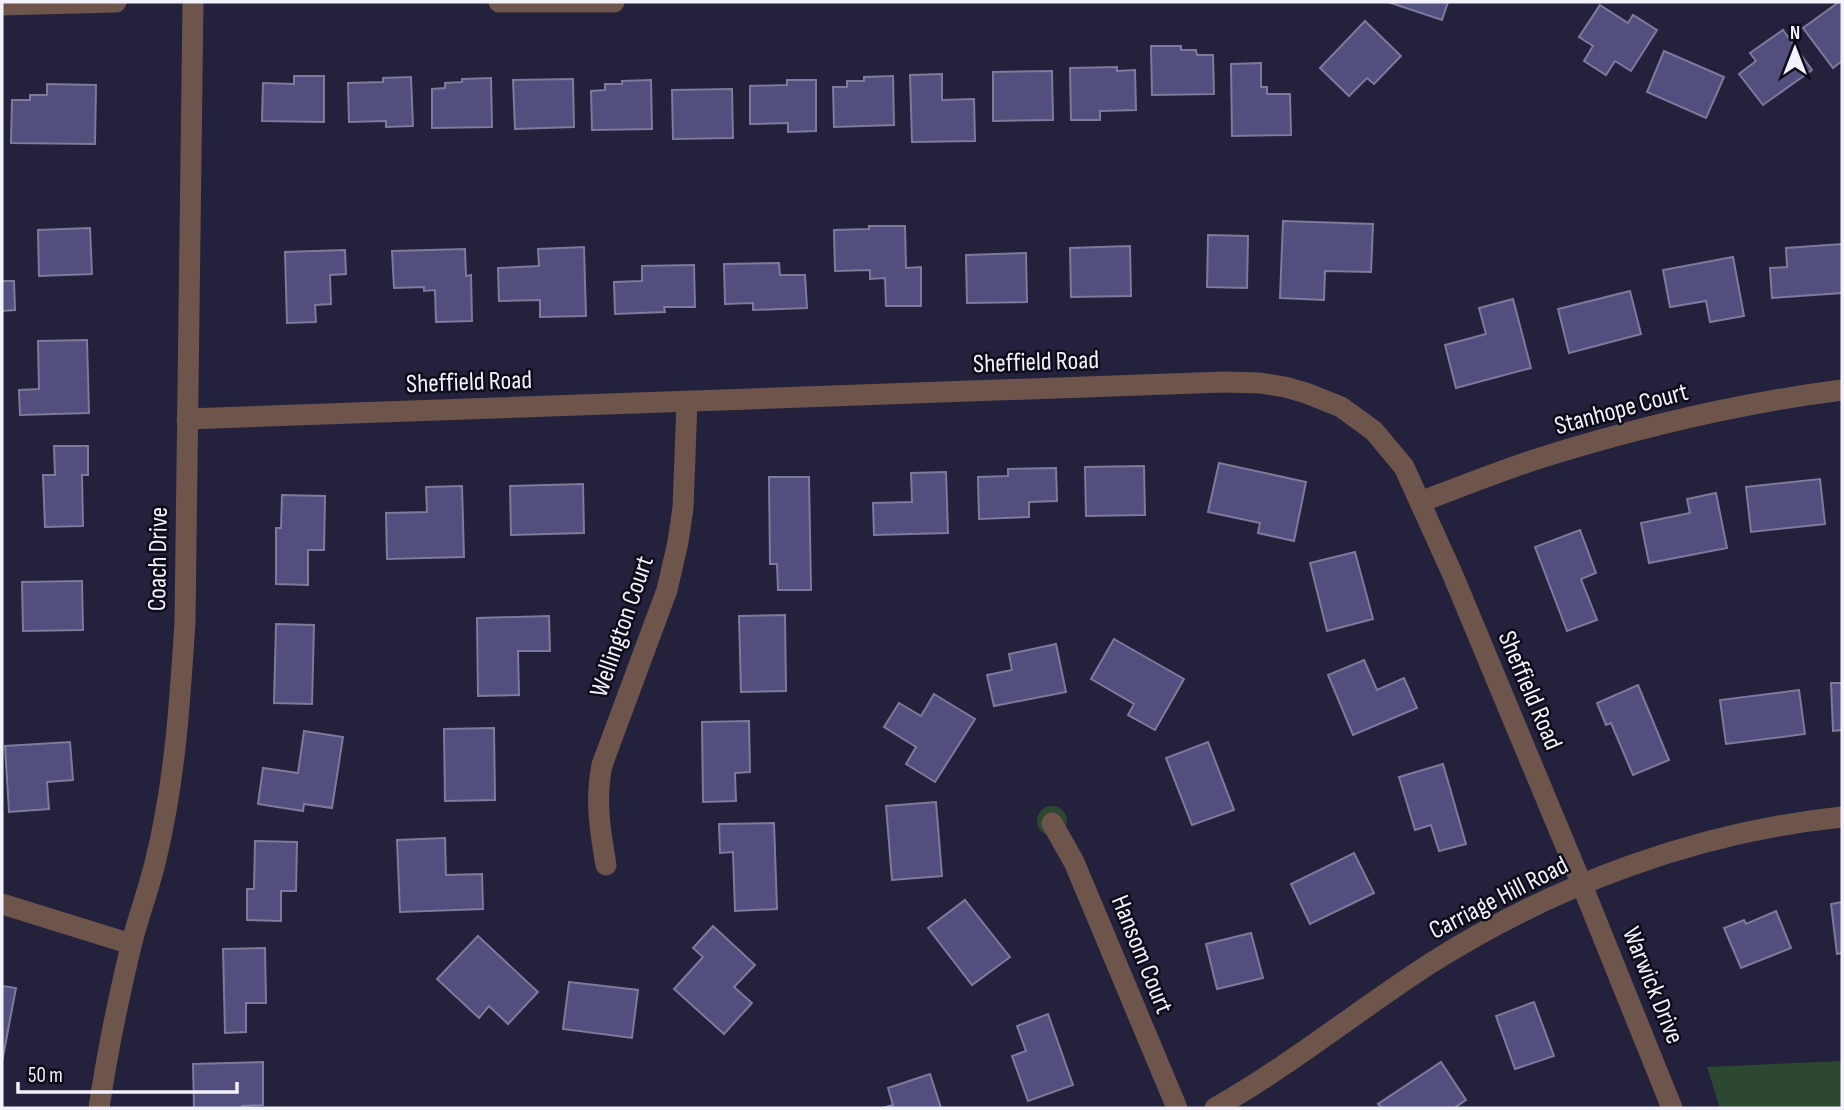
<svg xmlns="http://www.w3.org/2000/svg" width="1844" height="1110" font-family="'Sofia Sans Condensed',sans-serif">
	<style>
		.green { fill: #2c4830 }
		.building { fill: #524e7e; stroke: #7c7b9b; stroke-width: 2 }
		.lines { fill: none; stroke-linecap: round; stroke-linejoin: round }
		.street { stroke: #6d554c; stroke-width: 21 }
		.labels { text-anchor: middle; stroke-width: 5; stroke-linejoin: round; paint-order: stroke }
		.street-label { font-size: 26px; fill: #f2f1fc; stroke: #0d0c18 }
	</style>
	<rect width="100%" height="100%" fill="#23213b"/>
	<g class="green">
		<circle cx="1052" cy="821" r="15"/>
		<polygon points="1842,1061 1842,1108 1720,1108 1707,1067"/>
	</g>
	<g class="building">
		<polygon points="1388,2 1448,2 1442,20"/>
		<polygon points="1839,2 1842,2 1842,61 1833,68 1803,28"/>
		<polygon points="1600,5 1628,23 1633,15 1657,30 1631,71 1615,61 1606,75 1584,61 1593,46 1579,37"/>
		<polygon points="1365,21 1401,56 1374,84 1367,78 1349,96 1320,68"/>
		<polygon points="1783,30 1812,70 1763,105 1739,74 1756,61 1750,53"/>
		<polygon points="1151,46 1181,46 1181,50 1196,50 1197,55 1213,55 1214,94 1152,95"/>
		<polygon points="1664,51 1724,77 1706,118 1647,92"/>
		<polygon points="1261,63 1261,87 1267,87 1267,94 1290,94 1291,135 1232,136 1231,64"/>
		<polygon points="1117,67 1117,71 1135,70 1136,110 1100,111 1100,120 1071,120 1070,68"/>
		<polygon points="1052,71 1053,120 993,121 993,72"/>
		<polygon points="942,74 942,100 974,99 975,141 912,142 910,75"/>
		<polygon points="294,76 324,76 324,122 262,121 263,83 294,84"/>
		<polygon points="893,76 894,125 834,127 833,87 847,87 847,81 864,81 864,77"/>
		<polygon points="411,77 413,126 386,127 386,121 349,122 348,83 383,82 383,78"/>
		<polygon points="491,78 492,127 432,128 432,89 445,88 445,83 462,82 462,79"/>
		<polygon points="573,79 574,127 515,129 513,80"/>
		<polygon points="651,80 652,129 592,130 591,91 605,90 605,84 622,84 622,81"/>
		<polygon points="787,80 816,80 816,131 788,132 788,123 750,124 750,86 787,85"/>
		<polygon points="47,84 96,85 95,144 11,143 12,100 30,100 30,95 47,95"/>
		<polygon points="732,89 733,138 673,139 672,90"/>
		<polygon points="1283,221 1373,224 1371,272 1325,271 1324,300 1280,298"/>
		<polygon points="869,226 905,226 906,268 921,267 921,306 886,306 885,278 870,279 870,270 835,271 834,230 869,229"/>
		<polygon points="90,228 92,274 39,276 38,230"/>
		<polygon points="1208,235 1248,236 1247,288 1207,287"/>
		<polygon points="1842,244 1842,293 1772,298 1770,268 1787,267 1786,248"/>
		<polygon points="1130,246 1131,296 1071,297 1070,248"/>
		<polygon points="584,247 586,316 540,317 540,300 499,301 498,268 539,266 538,249"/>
		<polygon points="465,249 466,276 471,275 472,321 436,322 435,290 424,291 424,287 394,288 392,251"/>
		<polygon points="345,250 346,274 330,275 331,304 315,305 316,322 287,323 285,252"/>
		<polygon points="1026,253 1027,302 967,303 966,255"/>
		<polygon points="1733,257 1744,316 1710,322 1706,301 1670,307 1663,270"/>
		<polygon points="779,263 780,275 805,275 807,308 753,310 753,303 725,304 724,264"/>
		<polygon points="694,265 695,307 664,307 665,312 615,314 614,282 642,281 642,266"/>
		<polygon points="2,281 14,281 15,310 2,311"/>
		<polygon points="1630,291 1641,334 1569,353 1558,309"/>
		<polygon points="1513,299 1531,368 1456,388 1445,345 1486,334 1479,308"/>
		<polygon points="87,340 89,413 20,415 19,390 39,389 38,341"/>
		<polygon points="54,446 88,446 88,475 82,475 83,526 45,527 43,475 55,475"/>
		<polygon points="1219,463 1306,482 1294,541 1258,533 1260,523 1208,512"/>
		<polygon points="1144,466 1145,515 1086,516 1085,467"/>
		<polygon points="1056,468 1057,501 1029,502 1029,517 979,519 978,477 1008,476 1008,469"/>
		<polygon points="946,472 948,533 874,535 873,503 912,502 911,473"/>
		<polygon points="769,477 809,477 811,590 778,590 777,564 770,564"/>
		<polygon points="1820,479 1825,524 1751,532 1746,487"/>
		<polygon points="583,484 584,533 511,535 510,486"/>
		<polygon points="462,486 464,557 387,559 386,513 427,512 426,487"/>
		<polygon points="1716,493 1727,548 1649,563 1641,523 1690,513 1687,499"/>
		<polygon points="282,495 325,496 324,550 308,550 308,585 276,584 276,528 281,528"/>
		<polygon points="1580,530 1596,573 1581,579 1597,620 1567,631 1535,547"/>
		<polygon points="1355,552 1373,619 1327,631 1310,563"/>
		<polygon points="82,581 83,630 23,631 22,582"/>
		<polygon points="785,615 786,691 741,692 739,616"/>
		<polygon points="549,616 550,651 518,651 519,695 478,696 477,618"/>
		<polygon points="276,624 314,625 312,704 274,703"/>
		<polygon points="1114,639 1184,679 1155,730 1128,715 1134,704 1091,679"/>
		<polygon points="1056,644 1066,692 994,706 987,675 1012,670 1009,654"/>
		<polygon points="1364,660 1377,690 1404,678 1417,708 1353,735 1328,675"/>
		<polygon points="1831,683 1842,683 1842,730 1833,731"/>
		<polygon points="1638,685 1669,760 1633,775 1611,723 1606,725 1597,703"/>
		<polygon points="1799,690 1805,734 1726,744 1720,700"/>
		<polygon points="934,694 975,719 935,782 906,764 916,747 884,727 899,703 921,716"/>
		<polygon points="749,721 750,772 735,773 736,801 703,802 702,722"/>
		<polygon points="494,728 495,800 445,801 444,729"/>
		<polygon points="304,731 343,737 332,808 304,804 303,811 258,804 263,768 298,773"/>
		<polygon points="70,742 73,780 47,782 49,809 9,812 5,746"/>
		<polygon points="1208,742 1234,810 1192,825 1166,758"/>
		<polygon points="1443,764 1466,844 1439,851 1431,825 1415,830 1399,777"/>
		<polygon points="936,802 942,876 892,880 886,806"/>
		<polygon points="774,823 777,909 735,911 733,852 720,853 719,824"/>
		<polygon points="445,838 446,875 482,874 483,909 400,912 397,840"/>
		<polygon points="255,841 297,842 296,891 281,891 281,921 247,920 247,889 254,889"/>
		<polygon points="1354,853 1374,893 1310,924 1291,884"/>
		<polygon points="965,900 1010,957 972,985 928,928"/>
		<polygon points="1842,902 1842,953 1837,954 1831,904"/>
		<polygon points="1776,911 1791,948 1741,968 1724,928 1744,920 1746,924"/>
		<polygon points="713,926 755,965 734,987 752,1003 724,1034 674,989 703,957 693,948"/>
		<polygon points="1251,933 1263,978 1217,989 1206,944"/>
		<polygon points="478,936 538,992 508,1024 489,1006 479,1018 437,979"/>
		<polygon points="265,948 266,1003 246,1003 246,1032 225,1033 223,949"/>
		<polygon points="569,982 638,990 632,1038 563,1029"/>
		<polygon points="2,986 16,988 2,1062"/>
		<polygon points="1534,1002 1554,1056 1515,1069 1496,1016"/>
		<polygon points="1048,1014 1073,1085 1028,1101 1012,1056 1026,1051 1017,1026"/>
		<polygon points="263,1062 263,1105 242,1106 242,1108 194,1108 193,1064"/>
		<polygon points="1441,1062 1466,1100 1454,1108 1382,1108 1378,1104"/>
		<polygon points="930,1074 941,1108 882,1108 893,1105 888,1088"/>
	</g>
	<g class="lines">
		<g class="street">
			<polyline points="499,2 614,2"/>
			<polyline points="2,5 116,2"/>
			<polyline points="187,419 1224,382 1260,383 1285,387 1306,393 1341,407 1374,431 1404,467 1452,573 1582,885 1672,1108"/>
			<path d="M1420 502C1460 487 1500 471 1540 458 1639 427 1740 403 1842 390"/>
			<polyline points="1052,823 1074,862 1177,1108"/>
			<path d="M606 865C600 830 595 800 602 765L667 590 678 542 683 508 687 402"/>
			<polyline points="2,904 131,944"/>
			<path d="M99 1108C107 1054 118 1000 131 946 138 917 149 889 156 859 175 781 180 701 185 622L193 2"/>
			<path d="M1215 1108C1291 1065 1358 1010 1431 963 1554 885 1697 832 1842 817"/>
		</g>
	</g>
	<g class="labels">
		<g class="street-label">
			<text transform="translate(1036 361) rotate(-2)" y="9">Sheffield Road</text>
			<text transform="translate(469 381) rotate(-2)" y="9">Sheffield Road</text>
			<text transform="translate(1621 408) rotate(-15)" y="9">Stanhope Court</text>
			<text transform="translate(157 559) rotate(-89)" y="9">Coach Drive</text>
			<text transform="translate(621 626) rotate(-71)" y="9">Wellington Court</text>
			<text transform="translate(1531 690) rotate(67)" y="9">Sheffield Road</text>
			<text transform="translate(1498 897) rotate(-27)" y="9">Carriage Hill Road</text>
			<text transform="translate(1143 954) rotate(68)" y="9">Hansom Court</text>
			<text transform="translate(1654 985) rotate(68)" y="9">Warwick Drive</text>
		</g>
	</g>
	<rect width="1844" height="1110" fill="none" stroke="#f2f1fc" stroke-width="7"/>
	<g transform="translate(1795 49)" stroke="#0d0c18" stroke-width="5" paint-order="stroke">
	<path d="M0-5L12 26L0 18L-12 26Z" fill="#f2f1fc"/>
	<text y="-10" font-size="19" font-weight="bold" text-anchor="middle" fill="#f2f1fc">N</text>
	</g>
	<path d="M18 1082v10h219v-10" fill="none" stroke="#f2f1fc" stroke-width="3.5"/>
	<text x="28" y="1082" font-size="21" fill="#f2f1fc" stroke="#0d0c18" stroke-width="5" paint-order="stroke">50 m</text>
</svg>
